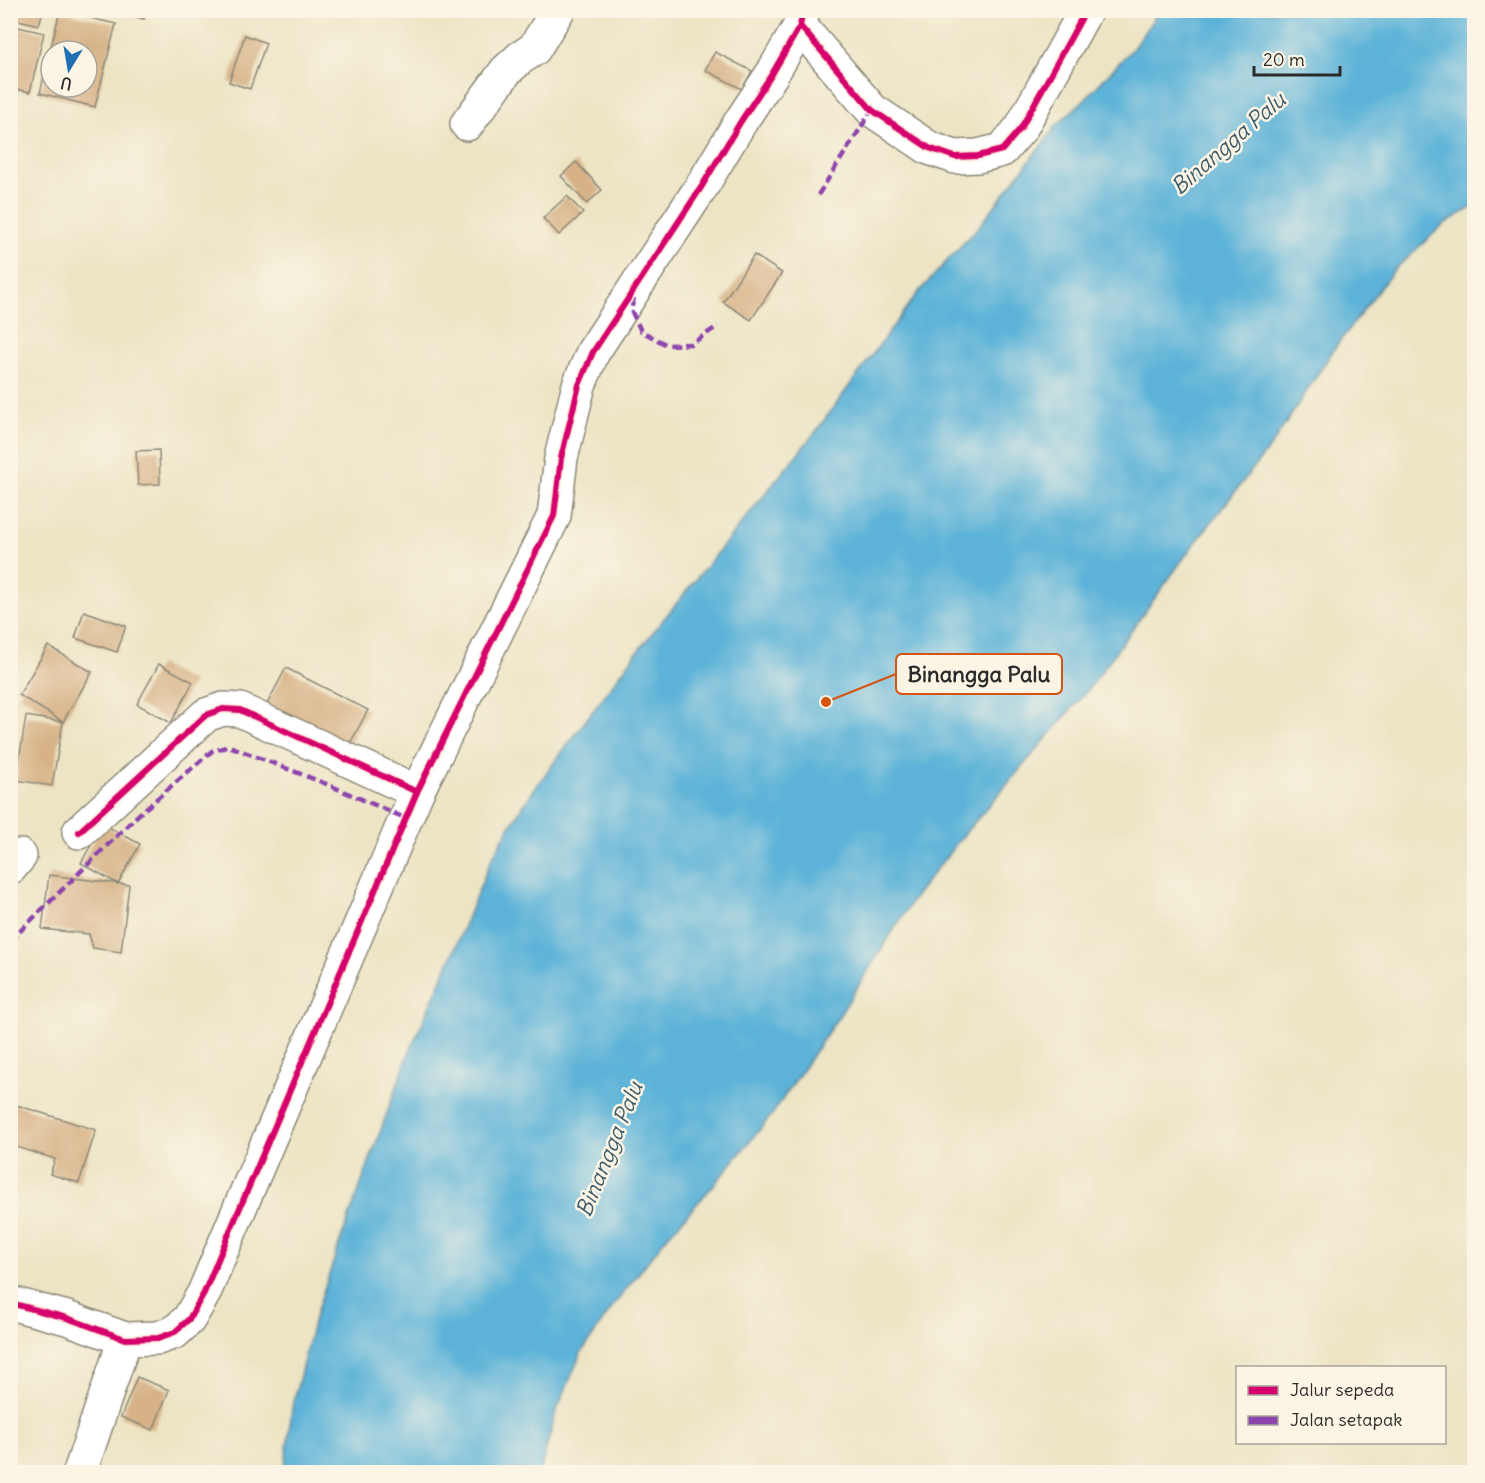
<svg xmlns="http://www.w3.org/2000/svg" width="1485" height="1483" font-family="Delius,sans-serif">
	<style>
		.water { fill: #5bb2d8; stroke: #436e82; stroke-width: 1.5 }
		.building { fill: #d7b287 }
		.lines { fill: none; stroke-linecap: round; stroke-linejoin: round }
		.minor-casing { stroke: #8c8878; stroke-width: 36 }
		.minor { stroke: #fff; stroke-width: 33 }
		.quiet { stroke: #8e44ad; stroke-width: 4.5; stroke-dasharray: 9 4.5; stroke-linecap: butt }
		.cycleway-casing { stroke: #fcf5e5; stroke-width: 10 }
		.cycleway { stroke: #d6006c; stroke-width: 6 }
		.labels { text-anchor: middle; stroke-width: 5; stroke-linejoin: round; paint-order: stroke }
		.water-label { font-size: 22px; font-style: italic; fill: #3c5a68; stroke: #fcf5e5 }
		.leader { fill: none; stroke: #d5540f; stroke-width: 2 }
		.callout-dot { fill: #d5540f; stroke: #fcf5e5; stroke-width: 2 }
		.callout { fill: #fcf5e5; stroke: #d5540f; stroke-width: 2 }
		.callout-label { font-size: 22px; text-anchor: middle; font-weight: bold; fill: #2b2b2b }
	</style>
	<rect width="100%" height="100%" fill="#fcf5e5"/>
	<filter id="ink" filterUnits="userSpaceOnUse"><feTurbulence type="fractalNoise" baseFrequency=".0167" numOctaves="2"/><feDisplacementMap in="SourceGraphic" scale="12" xChannelSelector="R" yChannelSelector="G"/><feConvolveMatrix kernelMatrix="1 2 1 2 8 2 1 2 1" color-interpolation-filters="sRGB"/></filter>
	<filter id="wash" filterUnits="userSpaceOnUse"><feTurbulence type="fractalNoise" baseFrequency=".008" numOctaves="4" result="noise"/><feDisplacementMap in="SourceGraphic" scale="24" xChannelSelector="R" yChannelSelector="G"/><feGaussianBlur stdDeviation="1.35" result="paint"/><feColorMatrix in="noise" values="0 0 0 0 0 0 0 0 0 0 0 0 0 0 0 0 0 1.4 0 .05"/><feComposite in="paint" operator="in"/></filter>
	<g filter="url(#wash)">
		<rect width="100%" height="100%" fill="#ece4c4"/>
		<polygon class="water" points="1159,11 1474,11 1474,206 1444,224 1393,271 1334,349 1273,443 1189,551 1088,690 961,838 916,895 839,1016 771,1116 712,1187 666,1238 614,1305 581,1353 555,1415 540,1472 284,1472 292,1408 314,1319 339,1245 408,1055 453,953 491,860 510,826 535,788 637,652 817,430 917,294 980,225 1057,125 1085,99 1134,47"/>
		<g id="blocks">
			<g class="building">
				<polygon points="10,10 43,10 39,25 10,18"/>
				<polygon points="110,10 146,10 144,19"/>
				<polygon points="60,11 116,24 95,107 40,93 50,51 51,87 87,87 87,51 50,51"/>
				<polygon points="10,25 44,33 30,92 10,88"/>
				<polygon points="245,35 266,43 250,89 229,82"/>
				<polygon points="715,52 752,71 742,89 705,70"/>
				<polygon points="576,162 602,190 587,204 561,176"/>
				<polygon points="567,196 583,213 559,235 543,218"/>
				<polygon points="754,255 782,273 751,320 723,302"/>
				<polygon points="159,450 160,484 138,485 136,451"/>
				<polygon points="84,611 126,626 117,652 75,638"/>
				<polygon points="48,646 92,672 63,722 19,695"/>
				<polygon points="159,664 193,682 171,723 137,704"/>
				<polygon points="286,668 368,710 347,749 266,706"/>
				<polygon points="26,716 63,722 52,786 16,780"/>
				<polygon points="103,824 140,844 118,884 81,863"/>
				<polygon points="49,875 129,885 121,952 93,948 89,934 42,929"/>
				<polygon points="10,1103 96,1130 79,1183 50,1174 55,1159 10,1145"/>
				<polygon points="137,1377 169,1390 153,1430 121,1417"/>
			</g>
		</g>
	</g>
	<g filter="url(#ink)">
		<use href="#blocks" fill-opacity="0" stroke="#8c8878" stroke-width="1.5"/>
		<g class="lines">
			<g class="minor-casing">
				<g id="minor">
					<polyline points="803,10 800,26 872,110 929,148 955,157 978,156 1002,150 1021,128 1086,10"/>
					<polyline points="467,124 506,71 520,58 534,49 558,10"/>
					<polyline points="79,832 206,715 223,709 240,710 417,792"/>
					<polyline points="10,868 20,856"/>
					<polyline points="10,1303 67,1318 125,1339 158,1338 175,1332 189,1319 204,1293 219,1257 417,792 554,516 561,458 579,385 593,352 702,186 741,121 772,74 800,26"/>
					<polyline points="80,1472 125,1339"/>
				</g>
			</g>
			<use href="#minor" class="minor"/>
			<g class="quiet">
				<polyline points="818,195 872,110"/>
				<polyline points="634,298 631,310 641,331 667,345 691,344 718,326"/>
				<polyline points="10,941 138,815 212,751 229,746 329,785 405,818"/>
			</g>
			<g class="cycleway-casing">
				<g id="cycleway">
					<polyline points="803,10 800,26 872,110 929,148 955,157 978,156 1002,150 1021,128 1086,10"/>
					<polyline points="79,832 206,715 223,709 240,710 417,792"/>
					<polyline points="10,1303 67,1318 125,1339 158,1338 175,1332 189,1319 204,1293 219,1257 417,792 554,516 561,458 579,385 593,352 702,186 741,121 772,74 800,26"/>
				</g>
			</g>
			<use href="#cycleway" class="cycleway"/>
		</g>
	</g>
	<g class="labels">
		<g class="water-label">
			<text transform="translate(1228 143) rotate(-41)" y="8">Binangga Palu</text>
			<text transform="translate(609 1149) rotate(-68)" y="8">Binangga Palu</text>
		</g>
	</g>
	<path class="leader" d="M826 702L896 674"/>
	<circle class="callout-dot" cx="826" cy="702" r="6"/>
	<rect class="callout" x="896" y="654" width="166" height="40" rx="6"/>
	<g class="callout-label">
		<text x="979" y="682">Binangga Palu</text>
	</g>
	<rect width="1485" height="1483" fill="none" stroke="#fcf5e5" stroke-width="36"/>
	<rect x="1236" y="1366" width="210" height="78" fill="#fcf5e5" stroke="#a8a49b" stroke-width="1.5"/>
	<rect x="1248" y="1386" width="30" height="9" fill="#d6006c" stroke="#a8a49b" stroke-width="1.5"/>
	<text x="1290" y="1396" font-size="18" fill="#2b2b2b">Jalur sepeda</text>
	<rect x="1248" y="1416" width="30" height="9" fill="#8e44ad" stroke="#a8a49b" stroke-width="1.5"/>
	<text x="1290" y="1426" font-size="18" fill="#2b2b2b">Jalan setapak</text>
	<g transform="translate(69 69) rotate(191)"><circle r="28" fill="#fcf5e5" stroke="#a8a49b" stroke-width="1.5"/>
	<path d="M0-4.5L10 22L0 15L-10 22Z" fill="#1f6fb2"/>
	<text y="-9" font-size="16" font-weight="bold" text-anchor="middle" fill="#2b2b2b">U</text>
	</g>
	<path d="M1254 66v9h86v-9" fill="none" stroke="#2b2b2b" stroke-width="3"/>
	<text x="1263" y="66" font-size="18" fill="#2b2b2b" stroke="#fcf5e5" stroke-width="4.5" paint-order="stroke">20 m</text>
</svg>
